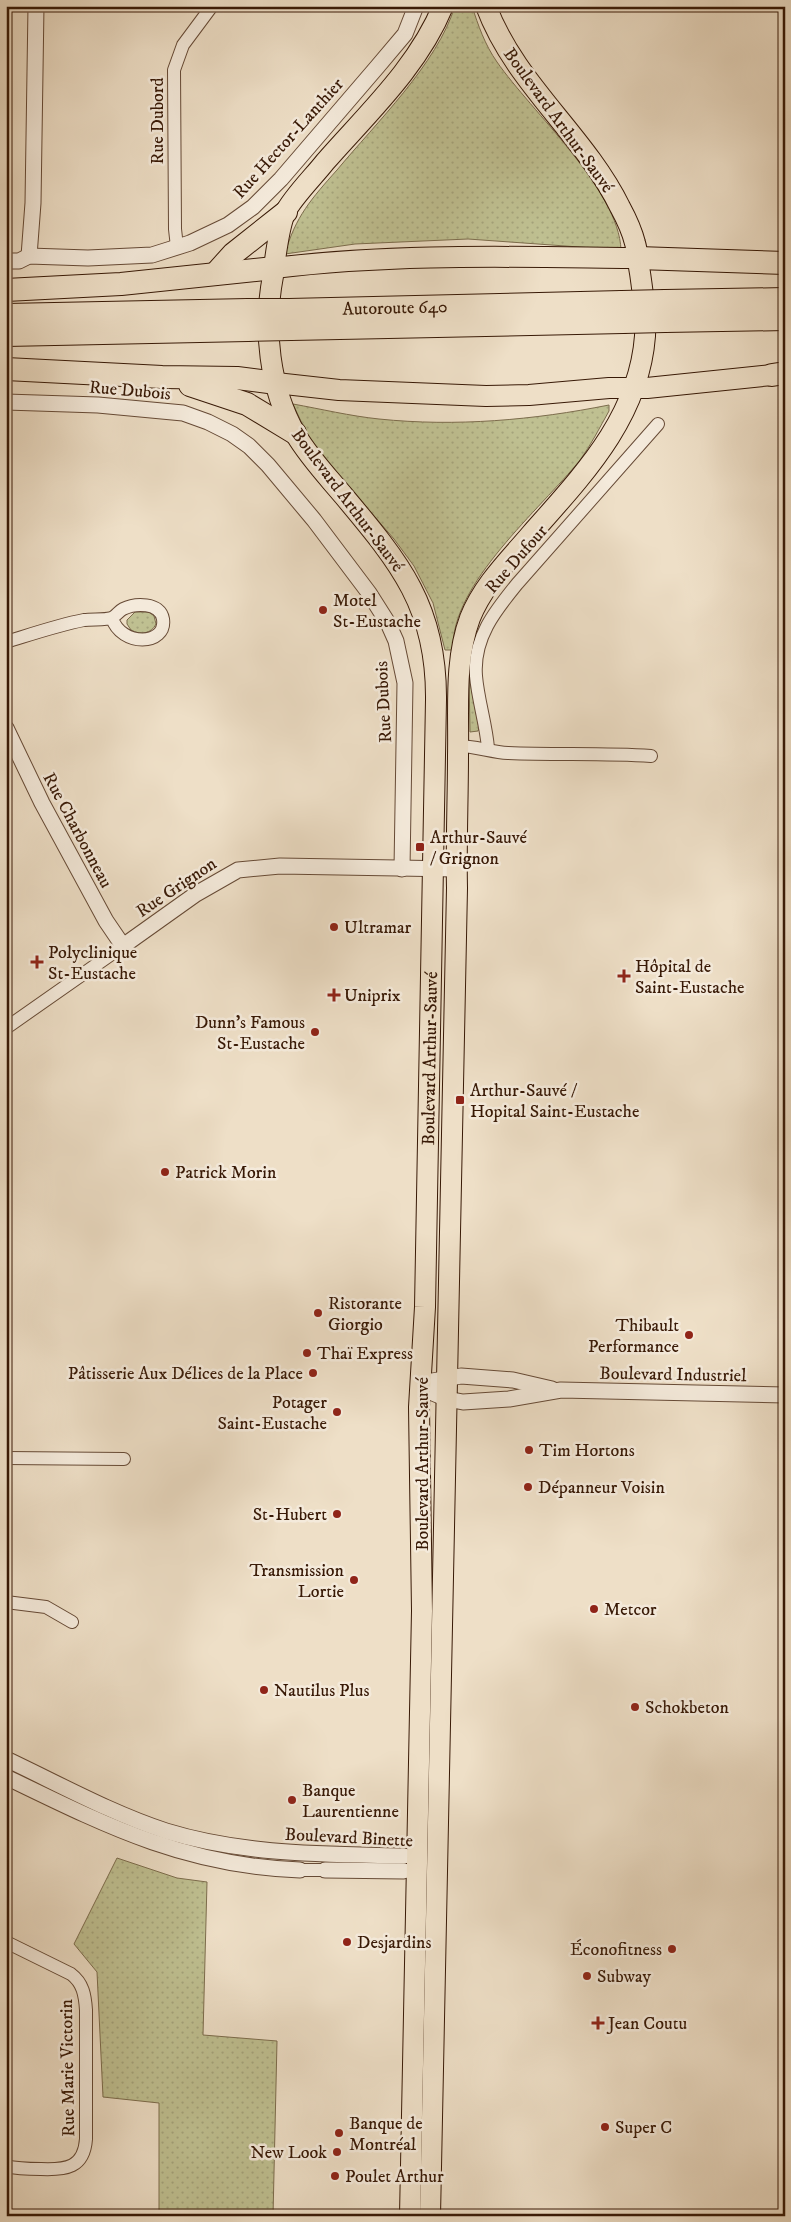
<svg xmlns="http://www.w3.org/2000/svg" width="791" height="2222" font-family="'IM FELL DW Pica',serif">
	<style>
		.grass { fill: url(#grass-dots); stroke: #7c6c4c }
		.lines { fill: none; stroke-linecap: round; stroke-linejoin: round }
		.minor-casing { stroke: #664a36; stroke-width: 14 }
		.tertiary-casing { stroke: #664a36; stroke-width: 17 }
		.primary-casing { stroke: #381906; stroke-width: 22 }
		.motorway-casing { stroke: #381906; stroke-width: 24 }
		.minor { stroke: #f4eadb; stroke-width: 12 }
		.tertiary { stroke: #f4eadb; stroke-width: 15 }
		.primary { stroke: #eedfc7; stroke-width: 20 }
		.motorway { stroke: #eedfc7; stroke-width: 22 }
		.motorway-bridge-casing { stroke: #381906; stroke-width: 24; stroke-linecap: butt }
		.motorway-bridge { stroke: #eedfc7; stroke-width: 22 }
		.poi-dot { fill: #8f2418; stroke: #f4eadb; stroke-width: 2 }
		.labels { text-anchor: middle; stroke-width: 5; stroke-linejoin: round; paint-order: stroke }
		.street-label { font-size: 18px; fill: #381906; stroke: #f4eadb }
		.poi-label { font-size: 18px; fill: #381906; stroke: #f4eadb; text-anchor: start }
	</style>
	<defs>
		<pattern id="grass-dots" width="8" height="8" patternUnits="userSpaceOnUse" patternTransform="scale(1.25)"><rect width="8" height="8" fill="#bfc091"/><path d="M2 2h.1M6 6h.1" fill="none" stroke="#a5a47c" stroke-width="1.8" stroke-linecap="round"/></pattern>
	</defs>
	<rect width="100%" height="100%" fill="#eedfc7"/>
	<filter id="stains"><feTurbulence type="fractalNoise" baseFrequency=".004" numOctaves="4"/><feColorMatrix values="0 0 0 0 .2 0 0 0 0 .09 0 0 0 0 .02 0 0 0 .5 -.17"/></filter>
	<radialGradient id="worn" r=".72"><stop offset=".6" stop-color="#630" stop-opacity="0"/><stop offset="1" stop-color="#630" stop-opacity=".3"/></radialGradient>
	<g class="grass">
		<path d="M455 6H472C478 25 485 45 497 62 531 111 619 190 621 250L468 239 355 244 285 254C295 217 312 198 337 170 376 123 437 64 455 6Z"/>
		<path d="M293 404C321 409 350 416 379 419 456 427 534 420 609 405V411C600 427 591 445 580 460 541 509 450 584 453 650H445L433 603 414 566 394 539 311 443Z"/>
		<path d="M135 612H149L154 616 156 624C151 634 140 635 131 630L127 624V620Z"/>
		<polygon points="469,677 479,728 478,731 470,732"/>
		<polygon points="117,1858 177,1878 207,1882 203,2035 277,2041 273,2216 159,2216 159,2103 103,2097 97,1972 74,1944"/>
	</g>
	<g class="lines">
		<g class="minor-casing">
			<g id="minor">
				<polyline points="177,247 175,229 174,70 183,45 212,6"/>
				<path d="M6 642C32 634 58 625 84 620 92 619 106 620 111 618 115 617 119 611 123 609 135 603 160 602 163 619 167 646 121 647 112 618"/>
				<path d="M458 746C475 746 491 752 508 753 556 755 603 753 651 756"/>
				<path d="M488 748C486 724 478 700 476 676 473 638 495 611 517 584L658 424"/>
				<polyline points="6,1028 123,946"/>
				<polyline points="6,1458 124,1459"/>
				<polyline points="6,1602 46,1607 72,1622"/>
				<polyline points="300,1870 325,1870"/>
				<path d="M6 1942 71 1974C83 1983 85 1995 86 2010V2139C84 2168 66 2170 41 2169 30 2169 18 2169 6 2166"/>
			</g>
		</g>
		<g class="tertiary-casing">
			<g id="tertiary">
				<polyline points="29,256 33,203 36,6"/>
				<polyline points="6,261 19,261 29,256 88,258 152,255 190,243 228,225 253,207 281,179 378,66 405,34 416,6"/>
				<polyline points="6,402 98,405 183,413 208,422 232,434 249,446 268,465 314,520 369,593 388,623 396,641 405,683 402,869"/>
				<polyline points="6,728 42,803 106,921 123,946 196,894 238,870 280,866 456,869"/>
				<polyline points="421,1383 461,1376 513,1380 552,1389"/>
				<polyline points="421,1388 447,1399 463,1402 509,1399 561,1390 785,1395"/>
				<path d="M6 1759C59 1784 111 1813 166 1831 244 1855 324 1854 404 1856"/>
				<path d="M6 1777C107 1826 186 1866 300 1870"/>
				<polyline points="325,1870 404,1871"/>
			</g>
		</g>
		<g class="primary-casing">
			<g id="primary">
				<path d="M274 268C395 253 516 257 638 258"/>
				<polyline points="276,383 339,390 486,396 529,395 609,388 647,388 772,375"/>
				<path id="s1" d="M410 2216 422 1611 419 1407 425 1307 436 700C437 607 400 563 343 495 327 476 309 457 296 435 269 388 263 328 273 276 275 259 279 227 285 213 291 199 315 175 325 162 367 114 418 67 443 6"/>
				<path d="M430 2216 457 888C456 844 458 799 458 755 459 709 454 661 470 618 483 585 509 560 531 534 582 476 639 418 645 336 646 314 643 294 640 273 638 263 638 253 635 243 632 231 626 218 620 207 584 134 515 84 486 6"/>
			</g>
		</g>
		<g class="motorway-casing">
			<g id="motorway">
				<polyline points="638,258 785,263"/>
				<polyline points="215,274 233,254 286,212"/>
				<polyline points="6,290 121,284 274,268"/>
				<polyline points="665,301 785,299"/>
				<path id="s2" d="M289 310 622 302"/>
				<polyline points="6,315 248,310"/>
				<polyline points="665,321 785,319"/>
				<polyline points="291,329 623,322"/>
				<polyline points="6,335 248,330"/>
				<polyline points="6,369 162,377 237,378 276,383"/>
				<polyline points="772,375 785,373"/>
				<polyline points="190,385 247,404 295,433"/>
			</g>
		</g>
		<use href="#minor" class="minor"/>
		<use href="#tertiary" class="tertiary"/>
		<use href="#primary" class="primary"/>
		<use href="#motorway" class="motorway"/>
		<g class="motorway-bridge-casing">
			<g id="motorway-bridge">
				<polyline points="622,302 665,301"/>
				<polyline points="248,310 289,310"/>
				<polyline points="623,322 665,321"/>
				<polyline points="248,330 291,329"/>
			</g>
		</g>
		<use href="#motorway-bridge" class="motorway-bridge"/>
	</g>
	<g class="poi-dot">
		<circle cx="323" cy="610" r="5"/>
		<rect x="415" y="842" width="10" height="10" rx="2.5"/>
		<circle cx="334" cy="927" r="5"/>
		<path d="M34.5 954.5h5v5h5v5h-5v5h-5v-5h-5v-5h5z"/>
		<path d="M621.5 968.5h5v5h5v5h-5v5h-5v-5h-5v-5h5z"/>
		<path d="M331.5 987.5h5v5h5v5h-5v5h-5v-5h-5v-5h5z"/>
		<circle cx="315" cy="1032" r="5"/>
		<rect x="455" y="1095" width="10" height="10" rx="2.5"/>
		<circle cx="165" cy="1172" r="5"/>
		<circle cx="318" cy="1313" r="5"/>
		<circle cx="689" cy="1335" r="5"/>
		<circle cx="307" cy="1353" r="5"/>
		<circle cx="313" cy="1373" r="5"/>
		<circle cx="337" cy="1412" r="5"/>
		<circle cx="529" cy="1450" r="5"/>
		<circle cx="528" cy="1487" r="5"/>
		<circle cx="337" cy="1514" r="5"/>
		<circle cx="354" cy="1580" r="5"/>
		<circle cx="594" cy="1609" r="5"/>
		<circle cx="264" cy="1690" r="5"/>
		<circle cx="635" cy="1707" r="5"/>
		<circle cx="292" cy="1800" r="5"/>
		<circle cx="347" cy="1942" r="5"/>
		<circle cx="672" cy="1949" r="5"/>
		<circle cx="587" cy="1976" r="5"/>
		<path d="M595.5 2015.5h5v5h5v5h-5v5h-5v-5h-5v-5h5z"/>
		<circle cx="605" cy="2127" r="5"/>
		<circle cx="339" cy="2133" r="5"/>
		<circle cx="337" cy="2152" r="5"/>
		<circle cx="335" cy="2176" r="5"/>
	</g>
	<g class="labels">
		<g class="street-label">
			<text transform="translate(559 120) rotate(54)" y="6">Boulevard Arthur-Sauvé</text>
			<text transform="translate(157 121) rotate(-90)" y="6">Rue Dubord</text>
			<text transform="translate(288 138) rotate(-48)" y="6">Rue Hector-Lanthier</text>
			<text dy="6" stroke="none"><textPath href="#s2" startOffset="106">Autoroute 640</textPath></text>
			<text transform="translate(130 390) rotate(5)" y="6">Rue Dubois</text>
			<text transform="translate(348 500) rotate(53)" y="6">Boulevard Arthur-Sauvé</text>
			<text transform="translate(516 559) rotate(-49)" y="6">Rue Dufour</text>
			<text transform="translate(383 702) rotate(-93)" y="6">Rue Dubois</text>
			<text transform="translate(78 830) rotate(62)" y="6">Rue Charbonneau</text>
			<text transform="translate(176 887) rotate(-34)" y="6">Rue Grignon</text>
			<text dy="6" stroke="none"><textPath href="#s1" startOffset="1158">Boulevard Arthur-Sauvé</textPath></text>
			<text transform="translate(673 1374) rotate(1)" y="6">Boulevard Industriel</text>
			<text transform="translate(422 1464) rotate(-90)" y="6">Boulevard Arthur-Sauvé</text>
			<text transform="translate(349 1837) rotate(3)" y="6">Boulevard Binette</text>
			<text transform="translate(67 2068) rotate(-91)" y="6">Rue Marie Victorin</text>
		</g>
		<g class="poi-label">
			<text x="333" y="606">Motel<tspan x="333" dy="21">St-Eustache</tspan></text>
			<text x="430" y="843">Arthur-Sauvé<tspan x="430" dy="21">/ Grignon</tspan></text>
			<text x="344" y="933">Ultramar</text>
			<text x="48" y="958">Polyclinique<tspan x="48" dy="21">St-Eustache</tspan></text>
			<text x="635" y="972">Hôpital de<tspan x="635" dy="21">Saint-Eustache</tspan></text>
			<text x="344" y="1001">Uniprix</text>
			<text x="305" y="1028" text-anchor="end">Dunn's Famous<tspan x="305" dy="21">St-Eustache</tspan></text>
			<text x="470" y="1096">Arthur-Sauvé /<tspan x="470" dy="21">Hopital Saint-Eustache</tspan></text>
			<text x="175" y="1178">Patrick Morin</text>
			<text x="328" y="1309">Ristorante<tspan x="328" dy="21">Giorgio</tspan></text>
			<text x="679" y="1331" text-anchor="end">Thibault<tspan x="679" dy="21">Performance</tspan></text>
			<text x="317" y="1359">Thaï Express</text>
			<text x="303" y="1379" text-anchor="end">Pâtisserie Aux Délices de la Place</text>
			<text x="327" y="1408" text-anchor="end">Potager<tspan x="327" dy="21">Saint-Eustache</tspan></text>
			<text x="539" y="1456">Tim Hortons</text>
			<text x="538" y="1493">Dépanneur Voisin</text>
			<text x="327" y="1520" text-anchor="end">St-Hubert</text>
			<text x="344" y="1576" text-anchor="end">Transmission<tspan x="344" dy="21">Lortie</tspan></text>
			<text x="604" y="1615">Metcor</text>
			<text x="274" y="1696">Nautilus Plus</text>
			<text x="645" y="1713">Schokbeton</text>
			<text x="302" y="1796">Banque<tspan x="302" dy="21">Laurentienne</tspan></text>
			<text x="357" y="1948">Desjardins</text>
			<text x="662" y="1955" text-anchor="end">Éconofitness</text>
			<text x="597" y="1982">Subway</text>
			<text x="608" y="2029">Jean Coutu</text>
			<text x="349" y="2129">Banque de<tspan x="349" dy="21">Montréal</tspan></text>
			<text x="615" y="2133">Super C</text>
			<text x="327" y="2158" text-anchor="end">New Look</text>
			<text x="345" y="2182">Poulet Arthur</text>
		</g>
	</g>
	<rect width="791" height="2222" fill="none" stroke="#eedfc7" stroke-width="25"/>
	<rect x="8" y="8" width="776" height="2207" fill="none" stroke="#381906" stroke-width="2.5"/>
	<rect x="12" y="12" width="766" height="2197" fill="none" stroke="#381906"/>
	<rect width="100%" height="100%" filter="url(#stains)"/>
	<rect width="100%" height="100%" fill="url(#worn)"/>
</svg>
